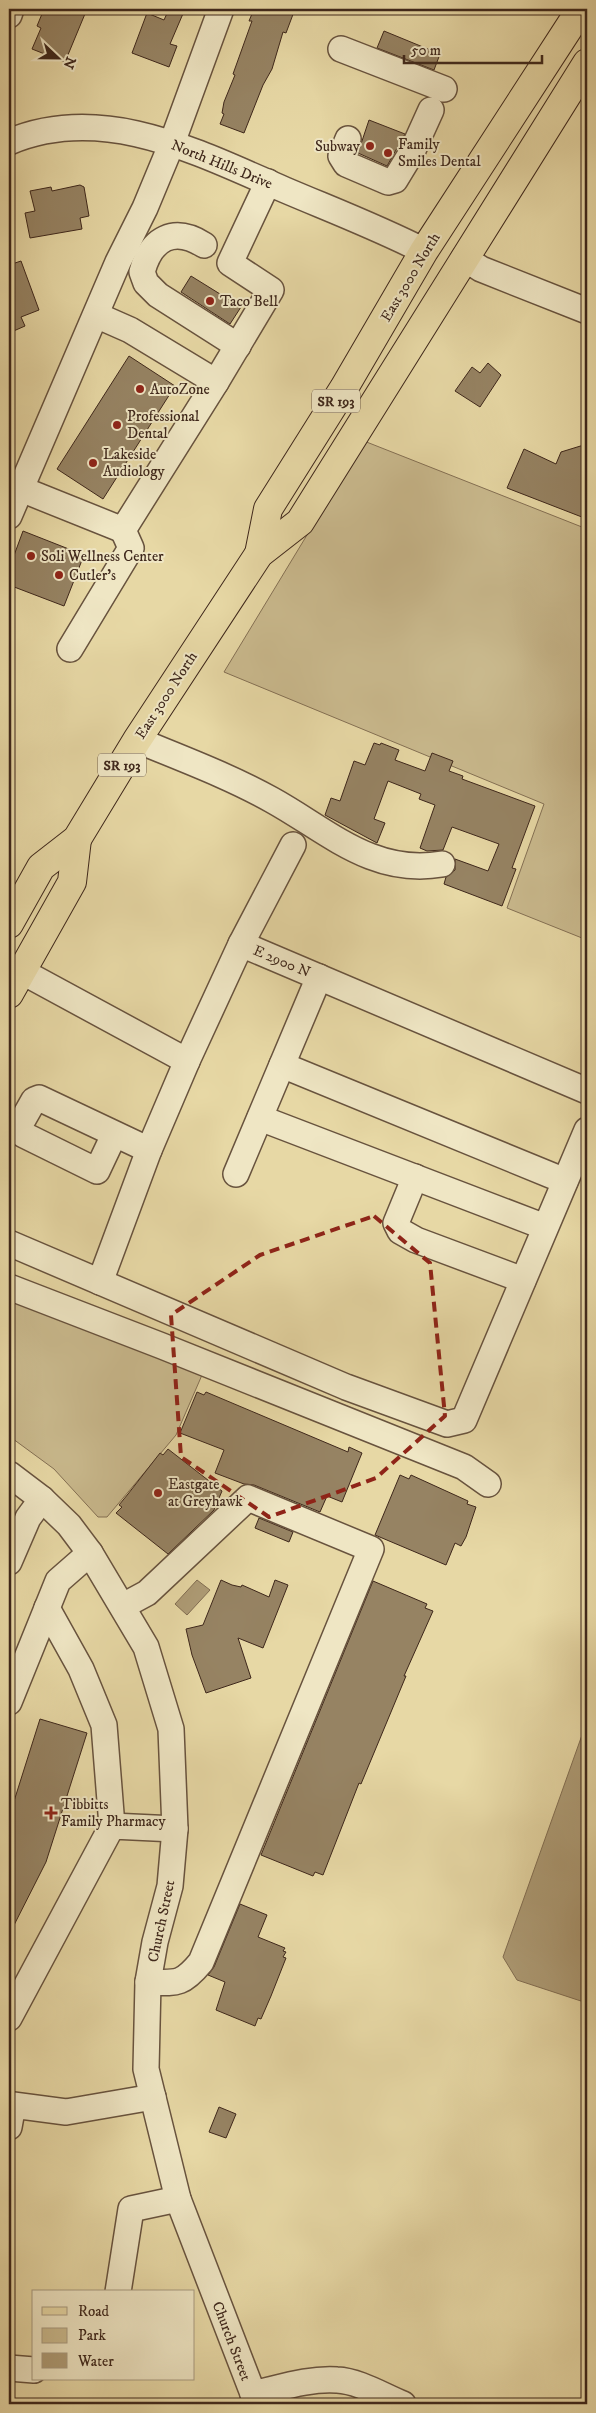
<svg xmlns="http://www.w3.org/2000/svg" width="596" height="2413" font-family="'IM FELL DW Pica',serif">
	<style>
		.green { fill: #caba8e; stroke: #847054 }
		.water { fill: #ae9c76; stroke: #816d52 }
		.building { fill: #968363; stroke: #3e271b }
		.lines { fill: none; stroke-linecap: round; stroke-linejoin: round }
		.minor-casing { stroke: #68533e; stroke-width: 28 }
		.major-casing { stroke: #3e271b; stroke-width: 30 }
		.minor { stroke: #efe6c4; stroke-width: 25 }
		.major { stroke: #e7d8a5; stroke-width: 28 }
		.marked { fill: none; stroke: #8f2418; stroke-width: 4; stroke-dasharray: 10 6; stroke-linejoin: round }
		.poi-dot { fill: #8f2418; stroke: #efe6c4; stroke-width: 2 }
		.labels { text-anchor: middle; stroke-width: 4; stroke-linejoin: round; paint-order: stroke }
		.shield { fill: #efe6c4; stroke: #73604e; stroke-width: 1 }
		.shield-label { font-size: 14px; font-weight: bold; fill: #3e271b }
		.poi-label { font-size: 15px; fill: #3e271b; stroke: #efe6c4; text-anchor: start }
		.street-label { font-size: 15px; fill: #3e271b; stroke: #efe6c4 }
	</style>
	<rect width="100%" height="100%" fill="#e7d8a5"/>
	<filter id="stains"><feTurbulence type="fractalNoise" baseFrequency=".004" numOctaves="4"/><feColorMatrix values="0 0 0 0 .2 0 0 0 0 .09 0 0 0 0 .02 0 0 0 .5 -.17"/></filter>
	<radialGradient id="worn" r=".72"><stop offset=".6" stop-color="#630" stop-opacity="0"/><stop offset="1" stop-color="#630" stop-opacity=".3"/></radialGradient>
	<g class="green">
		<polygon points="364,441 587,529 587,940 507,908 544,804 224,672"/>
		<polygon points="12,1298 202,1375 176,1435 107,1517 98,1517 54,1469 9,1436 9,1307"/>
	</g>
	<g class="water">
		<polygon points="197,1580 210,1590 187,1615 175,1604"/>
		<polygon points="587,1721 587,2003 517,1980 503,1957"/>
	</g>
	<g class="building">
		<polygon points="44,9 87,9 65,62 32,49 41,28 37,26"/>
		<polygon points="169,9 185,9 170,44 177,46 169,67 132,53 147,13 164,20"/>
		<polygon points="254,9 295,9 286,33 283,32 272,69 263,85 244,133 220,124 224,114 222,113 224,102 235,75 233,74 252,21 249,21"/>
		<polygon points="384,31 440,54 434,70 377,48"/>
		<polygon points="369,120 405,134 387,166 358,153"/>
		<polygon points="80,185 84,187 89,216 80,218 82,229 30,238 25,213 35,211 30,191 51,187 52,191"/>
		<polygon points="21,261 39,310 21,317 25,326 9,333 9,265"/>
		<polygon points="191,276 241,307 230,324 181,292"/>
		<polygon points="129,356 175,386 103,499 57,469"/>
		<polygon points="488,363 501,375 480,407 455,391 472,367 480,373"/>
		<polygon points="587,444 587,519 507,488 524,449 556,464 561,452"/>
		<polygon points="23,531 84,555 64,606 9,585 9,569"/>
		<polygon points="374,743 380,745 381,743 399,750 395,760 425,771 432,753 453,761 449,771 463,776 462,779 535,806 512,868 516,869 502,906 444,884 446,877 455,870 455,859 488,871 499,844 452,827 443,850 427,851 420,848 435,805 419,799 421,794 388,781 374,819 385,823 377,843 325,815 331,798 340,801 354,761 365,765"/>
		<polygon points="197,1392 204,1395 206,1392 348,1452 349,1447 362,1453 342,1502 327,1496 320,1512 254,1485 244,1484 215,1473 224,1450 180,1433"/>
		<polygon points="168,1449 222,1491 214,1510 168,1554 116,1513 122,1507 119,1505 128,1494 160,1453 163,1455"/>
		<polygon points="400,1475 409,1479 411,1475 468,1501 467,1504 476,1507 466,1537 461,1546 455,1543 446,1565 375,1535"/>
		<polygon points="259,1518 293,1532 289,1542 255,1528"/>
		<polygon points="221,1580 232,1585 241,1587 242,1585 269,1597 275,1580 288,1585 263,1648 238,1638 251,1678 206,1693 192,1655 186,1629 203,1625"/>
		<polygon points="373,1581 427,1604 425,1608 433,1611 404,1676 406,1676 361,1784 359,1783 323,1875 315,1872 313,1876 261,1855"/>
		<polygon points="40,1719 87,1733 46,1862 9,1935 9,1817"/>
		<polygon points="240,1904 267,1915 258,1937 285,1948 283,1951 286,1952 283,1957 286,1958 271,1996 261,2019 258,2018 255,2026 216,2010 225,1982 208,1975 214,1967"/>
		<polygon points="219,2107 236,2114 226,2138 209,2132"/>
	</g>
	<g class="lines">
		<g class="minor-casing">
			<g id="minor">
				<polyline points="9,15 11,9"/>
				<polyline points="341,49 444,89"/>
				<polyline points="348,139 341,156 346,164 388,182 395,180 412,152 431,110"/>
				<path d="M9 142C103 102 199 153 285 190 332 210 379 228 424 251"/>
				<path d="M204 245C174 226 151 238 142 272L146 283 158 295 238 346"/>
				<polyline points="464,258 481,269 587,311"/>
				<polyline points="216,382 271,290 230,263 268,182"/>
				<polyline points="21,489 123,530 216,382 130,330 96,315"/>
				<polyline points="9,516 118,262 145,208 172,143 221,9"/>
				<polyline points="70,649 131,548 123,530"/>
				<path d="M137 740C183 759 229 776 272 800 328 831 373 876 442 864"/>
				<polyline points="241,944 293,845"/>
				<polyline points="21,971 187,1061 241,944 587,1091"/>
				<polyline points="282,1065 565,1181"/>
				<polyline points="260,1118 545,1227"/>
				<polyline points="114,1135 97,1171 24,1135 17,1130 34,1100 39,1098 149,1150 187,1061"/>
				<polyline points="236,1174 319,977"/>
				<polyline points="415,1177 396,1223 400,1231 416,1240 523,1280"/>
				<polyline points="9,1243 346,1387 447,1424 464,1420 587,1130"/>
				<polyline points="100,1282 149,1150"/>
				<polyline points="9,1287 162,1346 464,1467 488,1484"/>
				<polyline points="9,1474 42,1499 69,1525 90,1553 146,1647 171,1729 175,1829 170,1886 155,1942 148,1982 146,2069 178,2199 257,2404"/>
				<polyline points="9,1562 28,1518 42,1499"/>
				<path d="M123 1606 147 1593 248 1498 371 1549 201 1962C182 1985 177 1983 148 1982"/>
				<polyline points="47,1608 81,1669 104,1725 112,1826"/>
				<polyline points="9,1702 58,1581 90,1553"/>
				<polyline points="9,2018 112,1826 175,1829"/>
				<polyline points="9,2127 13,2105 66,2112 153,2097"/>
				<polyline points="118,2292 131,2209 178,2199"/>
				<polyline points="9,2368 34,2370"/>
				<path d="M253 2394C280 2388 309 2378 337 2380 359 2381 383 2396 403 2404"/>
			</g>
		</g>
		<g class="major-casing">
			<g id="major">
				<polyline points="259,554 268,509 344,388 424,251 581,9"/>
				<polyline points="9,924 41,867 77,839 137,740 259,554 300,522 587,63"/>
				<polyline points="9,994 72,882 77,839"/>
			</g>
		</g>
		<use href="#minor" class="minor"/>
		<use href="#major" class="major"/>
	</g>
	<path class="marked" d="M374 1216 430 1263 445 1416 376 1478 269 1517 181 1457 171 1315 260 1255Z"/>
	<g class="poi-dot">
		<circle cx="370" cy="146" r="5"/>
		<circle cx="388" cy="153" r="5"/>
		<circle cx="210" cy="301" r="5"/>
		<circle cx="140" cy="389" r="5"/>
		<circle cx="117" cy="425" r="5"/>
		<circle cx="93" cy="463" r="5"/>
		<circle cx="31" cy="556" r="5"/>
		<circle cx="59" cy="575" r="5"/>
		<circle cx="158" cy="1493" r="5"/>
		<path d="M48.5 1805.5h5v5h5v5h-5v5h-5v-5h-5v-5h5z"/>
	</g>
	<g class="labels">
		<g class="shield">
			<rect x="312" y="389.5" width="48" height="23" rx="4"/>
			<rect x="98" y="753.5" width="48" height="23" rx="4"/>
		</g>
		<g class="shield-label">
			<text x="336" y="406">SR 193</text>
			<text x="122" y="770">SR 193</text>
		</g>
		<g class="poi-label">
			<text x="398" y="149">Family<tspan x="398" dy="17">Smiles Dental</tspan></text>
			<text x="360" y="151" text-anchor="end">Subway</text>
			<text x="220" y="306">Taco Bell</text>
			<text x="150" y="394">AutoZone</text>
			<text x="127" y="421">Professional<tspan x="127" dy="17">Dental</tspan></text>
			<text x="103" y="459">Lakeside<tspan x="103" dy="17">Audiology</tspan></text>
			<text x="41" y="561">Soli Wellness Center</text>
			<text x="69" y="580">Cutler's</text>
			<text x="168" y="1489">Eastgate<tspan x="168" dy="17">at Greyhawk</tspan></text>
			<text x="61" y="1809">Tibbitts<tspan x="61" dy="17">Family Pharmacy</tspan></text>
		</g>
		<g class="street-label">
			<text transform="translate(222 164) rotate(22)" y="5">North Hills Drive</text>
			<text transform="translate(410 277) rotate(-59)" y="5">East 3000 North</text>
			<text transform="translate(166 695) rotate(-57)" y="5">East 3000 North</text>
			<text transform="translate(282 961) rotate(23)" y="5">E 2900 N</text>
			<text transform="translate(161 1921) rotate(-78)" y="5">Church Street</text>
			<text transform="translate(232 2341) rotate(69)" y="5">Church Street</text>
		</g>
	</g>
	<rect width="596" height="2413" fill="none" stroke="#e7d8a5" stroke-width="30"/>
	<rect x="10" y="10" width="576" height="2393" fill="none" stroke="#3e271b" stroke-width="2.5"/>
	<rect x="15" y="15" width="566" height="2383" fill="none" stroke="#3e271b"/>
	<rect x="32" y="2290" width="162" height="90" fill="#efe6c4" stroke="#a89a80"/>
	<rect x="42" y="2307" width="25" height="8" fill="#e7d8a5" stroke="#a89a80"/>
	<text x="78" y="2316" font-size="15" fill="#3e271b">Road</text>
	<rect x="42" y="2328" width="25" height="15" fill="#caba8e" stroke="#a89a80"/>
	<text x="78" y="2340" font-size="15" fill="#3e271b">Park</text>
	<rect x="42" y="2353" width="25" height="15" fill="#ae9c76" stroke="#a89a80"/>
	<text x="78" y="2366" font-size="15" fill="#3e271b">Water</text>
	<g transform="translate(58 58) rotate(112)" stroke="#efe6c4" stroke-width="4" paint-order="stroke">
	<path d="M0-4L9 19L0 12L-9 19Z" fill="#3e271b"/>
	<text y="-8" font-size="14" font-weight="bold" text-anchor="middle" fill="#3e271b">N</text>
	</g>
	<path d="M404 55v8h138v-8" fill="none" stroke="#3e271b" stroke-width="2.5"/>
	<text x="411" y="55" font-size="15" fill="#3e271b" stroke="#efe6c4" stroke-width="4" paint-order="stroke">50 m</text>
	<rect width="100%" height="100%" filter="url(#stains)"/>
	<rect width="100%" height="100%" fill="url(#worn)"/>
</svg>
